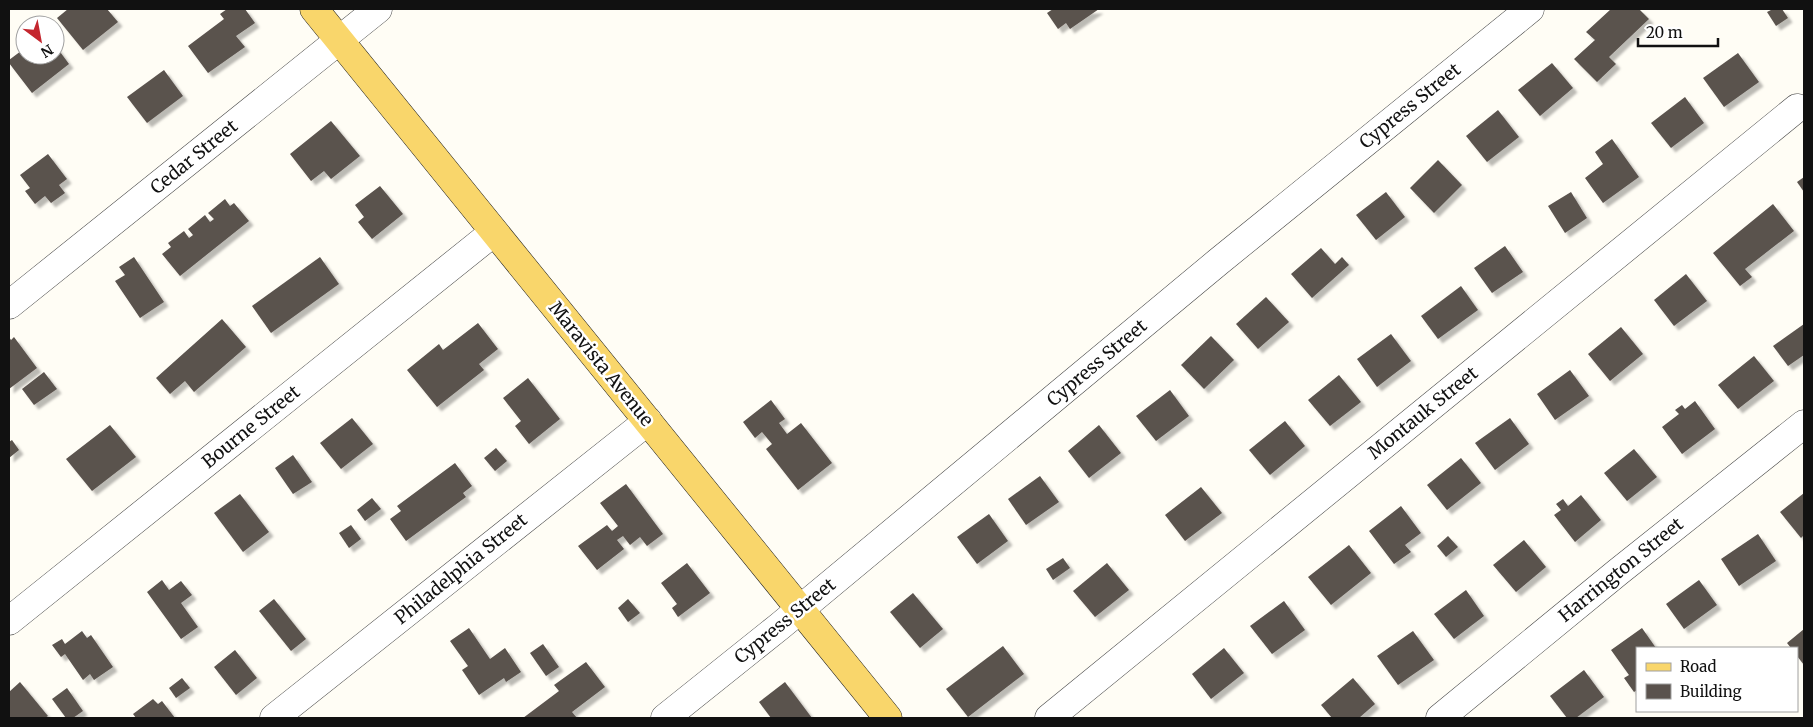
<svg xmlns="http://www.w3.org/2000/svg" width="1813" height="727" font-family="Merriweather,serif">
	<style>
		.building { fill: #5a524d; filter: url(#shadow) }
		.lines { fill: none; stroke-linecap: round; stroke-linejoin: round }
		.minor-casing { stroke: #444; stroke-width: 29 }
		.major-casing { stroke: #222; stroke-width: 29 }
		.minor { stroke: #fff; stroke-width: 28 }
		.major { stroke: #f9d66b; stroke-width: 28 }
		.labels { text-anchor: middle; stroke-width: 5; stroke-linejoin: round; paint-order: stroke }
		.street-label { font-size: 18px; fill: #111; stroke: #fff }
	</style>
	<defs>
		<filter id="shadow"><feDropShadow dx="4.5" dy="4.5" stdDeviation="1" flood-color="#0004"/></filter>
	</defs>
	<rect width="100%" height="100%" fill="#fffdf5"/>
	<g class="building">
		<polygon points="68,9 107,9 118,22 83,50 57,18"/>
		<polygon points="227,9 245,9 255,23 236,36 245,47 208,73 188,46 224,19 220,14"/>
		<polygon points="1053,9 1099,9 1070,29 1066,23 1058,29 1047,13"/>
		<polygon points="1611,9 1639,9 1649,19 1609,57 1616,64 1597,82 1574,59 1595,40 1586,32"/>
		<polygon points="1773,9 1782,9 1788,18 1776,26 1767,12"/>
		<polygon points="55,45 69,64 32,93 9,63 9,60 25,48 25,55 55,55"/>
		<polygon points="1738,53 1759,82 1724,107 1703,78"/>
		<polygon points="1552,63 1573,88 1540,116 1518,90"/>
		<polygon points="164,70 183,96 147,123 127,97"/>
		<polygon points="1685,97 1704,123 1671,148 1651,123"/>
		<polygon points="1498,110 1519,137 1487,162 1466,136"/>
		<polygon points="331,121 360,156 331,179 324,171 311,181 290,154"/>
		<polygon points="1612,139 1639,177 1603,203 1585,178 1603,164 1595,152"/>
		<polygon points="48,154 67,179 59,185 65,193 51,203 45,196 35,204 25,191 30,188 20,175"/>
		<polygon points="1438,160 1462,185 1434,213 1410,188"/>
		<polygon points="1804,177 1804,192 1797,182"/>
		<polygon points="380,186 403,214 372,239 358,222 364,217 355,205"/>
		<polygon points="1386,192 1405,217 1376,240 1356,215"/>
		<polygon points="1571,192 1587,218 1565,233 1548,206"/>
		<polygon points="225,199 230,206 234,203 249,221 180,276 162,254 171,247 168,243 184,231 189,238 193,235 188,229 205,215 210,222 214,219 208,213"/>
		<polygon points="1773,204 1794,231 1745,269 1752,277 1740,286 1713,253"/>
		<polygon points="1505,246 1523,272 1492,293 1474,268"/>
		<polygon points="1321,248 1335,264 1342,257 1349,265 1312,298 1291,274"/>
		<polygon points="134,257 164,302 140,318 115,281 125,275 119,267"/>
		<polygon points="320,257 339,284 271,333 252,306"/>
		<polygon points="1686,274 1707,301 1674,326 1654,300"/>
		<polygon points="1461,286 1478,310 1438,339 1421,316"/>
		<polygon points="1266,297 1289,322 1258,349 1236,324"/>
		<polygon points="222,319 246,347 194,392 185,381 170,394 156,378"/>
		<polygon points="478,323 498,349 479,364 484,370 437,407 407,370 439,344 443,350"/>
		<polygon points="1804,324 1804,355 1788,366 1773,346"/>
		<polygon points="1621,327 1643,354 1610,381 1588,354"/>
		<polygon points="1391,334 1411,361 1377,387 1357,359"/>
		<polygon points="1211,336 1234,360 1204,389 1181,365"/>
		<polygon points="9,337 11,340 14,337 37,368 9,389"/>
		<polygon points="1754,356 1774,381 1738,409 1718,385"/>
		<polygon points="1570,370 1589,396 1555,420 1537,394"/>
		<polygon points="44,372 57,389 34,405 22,389"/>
		<polygon points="1339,375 1361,402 1330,426 1308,400"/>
		<polygon points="528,378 560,419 529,444 515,426 521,421 503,398"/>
		<polygon points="1170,390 1189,416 1156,441 1136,416"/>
		<polygon points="771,400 785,419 779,423 787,434 801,423 832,463 798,490 766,449 772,444 762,432 755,438 743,422"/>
		<polygon points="1695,401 1715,429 1682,454 1662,427 1679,414 1675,410 1682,405 1685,409"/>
		<polygon points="352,418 373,444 341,469 320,443"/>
		<polygon points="1510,418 1529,444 1495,470 1475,443"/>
		<polygon points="1285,421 1305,446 1270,475 1249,450"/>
		<polygon points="110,425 136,457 92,491 66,459"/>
		<polygon points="1099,425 1121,453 1089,478 1068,451"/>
		<polygon points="12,440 19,450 9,458 9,442"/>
		<polygon points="496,448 507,461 495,471 484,458"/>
		<polygon points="1634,449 1657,477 1627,501 1604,473"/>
		<polygon points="293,455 312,482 293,494 275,468"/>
		<polygon points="1461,458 1481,483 1447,510 1427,485"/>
		<polygon points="455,463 472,486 463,493 466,497 406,541 390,519 401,511 397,506"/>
		<polygon points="1040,476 1059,502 1026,525 1008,499"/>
		<polygon points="626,484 663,534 647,546 640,537 630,545 623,536 617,540 624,549 597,570 578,546 607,525 612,531 618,526 600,503"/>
		<polygon points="1201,487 1222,513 1185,541 1165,515"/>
		<polygon points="1804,493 1804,535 1801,538 1780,512"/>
		<polygon points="240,494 269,532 243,552 214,513"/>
		<polygon points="1581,495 1601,520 1575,542 1554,515 1561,510 1556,504 1563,499 1568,506"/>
		<polygon points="372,498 381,509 365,521 357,510"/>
		<polygon points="1401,506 1421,533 1405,545 1411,552 1394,564 1369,531"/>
		<polygon points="989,514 1008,541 977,564 957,537"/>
		<polygon points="351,525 361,539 349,548 339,533"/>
		<polygon points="1758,534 1776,561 1739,586 1721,559"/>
		<polygon points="1448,536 1458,547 1446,557 1437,546"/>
		<polygon points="1524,540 1546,567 1516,592 1493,565"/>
		<polygon points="1349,545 1371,573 1331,605 1308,577"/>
		<polygon points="1063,558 1070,568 1053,580 1046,569"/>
		<polygon points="687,563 710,593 678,617 672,608 677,604 661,583"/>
		<polygon points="1107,563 1129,590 1095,617 1073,591"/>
		<polygon points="162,580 169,590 181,581 192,595 181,603 198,627 181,639 147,592"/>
		<polygon points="1699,580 1717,605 1684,629 1666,604"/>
		<polygon points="1466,590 1484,616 1454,639 1434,614"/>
		<polygon points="913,593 943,629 920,648 890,612"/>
		<polygon points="274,599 306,639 291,651 259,611"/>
		<polygon points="628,599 640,613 628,622 618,608"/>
		<polygon points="1284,601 1305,630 1272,654 1250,626"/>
		<polygon points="469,628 490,659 505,648 521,672 506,682 504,678 479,695 462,670 468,666 450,641"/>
		<polygon points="1642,628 1656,648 1637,648 1637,690 1634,692 1624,678 1629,675 1611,650"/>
		<polygon points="1804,629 1804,665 1797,656 1797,648 1791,648 1787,643"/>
		<polygon points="82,631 87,638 91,635 113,667 94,680 90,674 83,680 65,654 61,657 52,645 62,639 65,644"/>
		<polygon points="1413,631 1434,660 1398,685 1377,656"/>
		<polygon points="543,644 559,667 546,676 530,653"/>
		<polygon points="1003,646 1024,674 968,717 946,689"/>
		<polygon points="1224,648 1244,673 1211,699 1192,674"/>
		<polygon points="235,650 257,678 236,695 214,667"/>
		<polygon points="586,662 605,687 572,712 577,718 523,718 559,691 554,685"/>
		<polygon points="1584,670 1604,697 1576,718 1567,718 1550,696"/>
		<polygon points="182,678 190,688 176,698 169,688"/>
		<polygon points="1353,678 1375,704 1359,718 1332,718 1321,705"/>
		<polygon points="20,682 48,716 45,718 9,718 9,692"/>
		<polygon points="785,682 812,718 771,718 759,702"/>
		<polygon points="67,688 83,711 73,718 66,718 52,699"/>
		<polygon points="153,699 158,704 162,701 175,718 136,718 133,714"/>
	</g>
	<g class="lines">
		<g class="minor-casing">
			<g id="minor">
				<polyline points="9,305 378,9"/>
				<polyline points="9,621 494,232"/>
				<polyline points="274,718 648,421"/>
				<polyline points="665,718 780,626 1218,262 1530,9"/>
				<polyline points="1049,718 1797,108"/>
				<polyline points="1440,718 1618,572 1804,424"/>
			</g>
		</g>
		<g class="major-casing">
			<polyline id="major" points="314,9 888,718"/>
		</g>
		<use href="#minor" class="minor"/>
		<use href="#major" class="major"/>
	</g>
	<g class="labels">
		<g class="street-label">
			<text transform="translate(1410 106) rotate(-39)" y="6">Cypress Street</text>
			<text transform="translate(194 157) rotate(-39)" y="6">Cedar Street</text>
			<text transform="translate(1097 363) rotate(-40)" y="6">Cypress Street</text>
			<text transform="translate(601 364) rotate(51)" y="6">Maravista Avenue</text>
			<text transform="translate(1423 413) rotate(-39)" y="6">Montauk Street</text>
			<text transform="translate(251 427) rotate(-39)" y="6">Bourne Street</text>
			<text transform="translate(461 569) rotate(-39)" y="6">Philadelphia Street</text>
			<text transform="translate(1621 570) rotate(-39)" y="6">Harrington Street</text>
			<text transform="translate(785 621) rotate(-39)" y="6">Cypress Street</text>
		</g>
	</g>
	<rect width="1813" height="727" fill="none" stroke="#111111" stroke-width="20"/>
	<rect x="1636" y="647" width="162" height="65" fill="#ffffff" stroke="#a0a0a0"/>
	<rect x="1646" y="663" width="25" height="8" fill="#f9d66b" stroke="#a0a0a0"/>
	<text x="1680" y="672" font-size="15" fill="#111111">Road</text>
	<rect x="1646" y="684" width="25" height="15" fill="#5a524d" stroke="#a0a0a0"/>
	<text x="1680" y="697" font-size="15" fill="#111111">Building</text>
	<g transform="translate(40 40) rotate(148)"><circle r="24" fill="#ffffff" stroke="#a0a0a0"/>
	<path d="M0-4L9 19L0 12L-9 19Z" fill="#c4262e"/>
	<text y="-8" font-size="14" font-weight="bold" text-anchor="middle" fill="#111111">N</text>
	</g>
	<path d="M1638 38v8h80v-8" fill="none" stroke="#111111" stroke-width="2.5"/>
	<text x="1646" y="38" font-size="15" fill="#111111" stroke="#ffffff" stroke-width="4" paint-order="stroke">20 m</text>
</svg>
